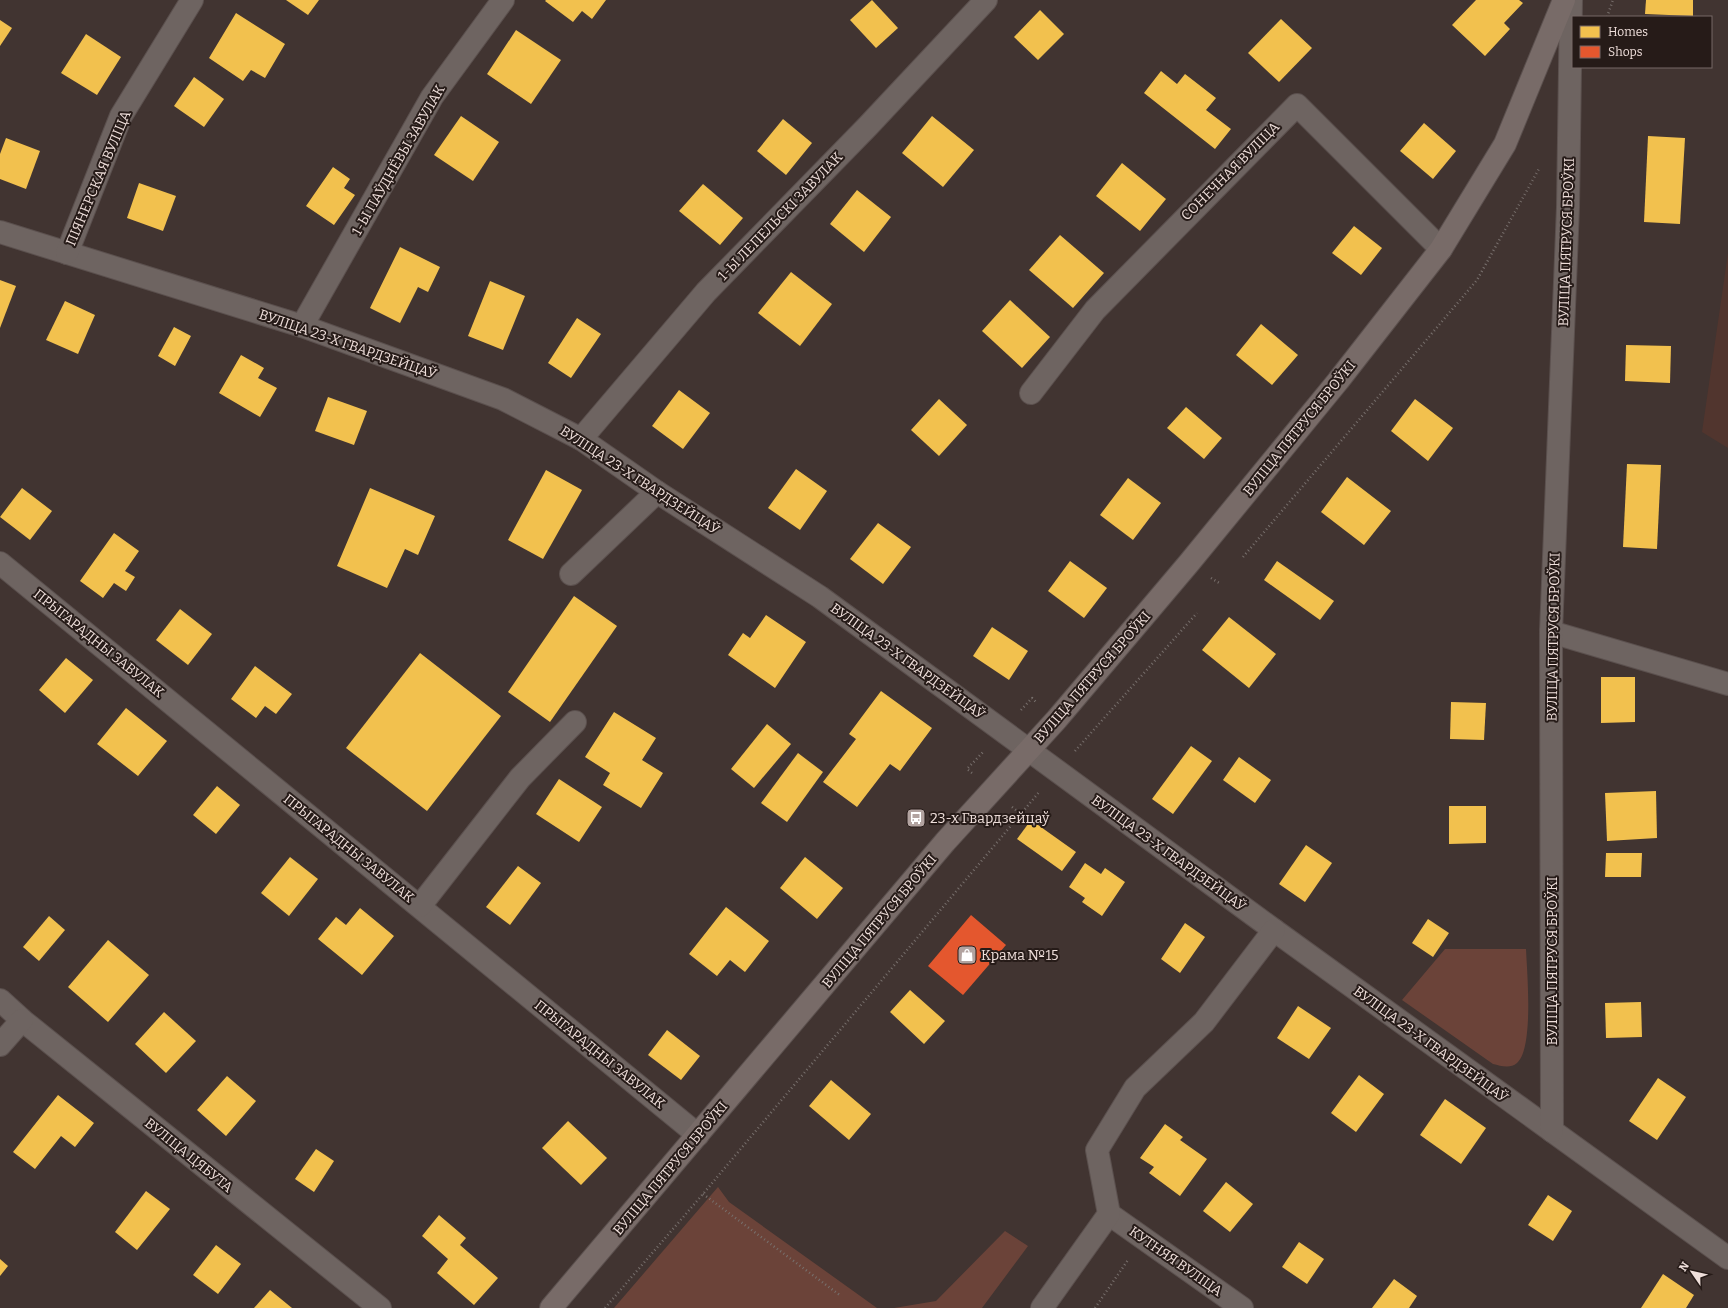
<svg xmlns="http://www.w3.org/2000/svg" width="1728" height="1308" font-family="Bitter,serif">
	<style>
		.built { fill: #51352e }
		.green { fill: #6b4339 }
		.homes { fill: #f2c14e }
		.shops { fill: #e4572e }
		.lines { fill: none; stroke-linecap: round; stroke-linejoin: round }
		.minor-casing { stroke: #5b504e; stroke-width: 24 }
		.major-casing { stroke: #5b504e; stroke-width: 24 }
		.path { stroke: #78706d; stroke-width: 2.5; stroke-dasharray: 1 3; stroke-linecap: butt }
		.minor { stroke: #6e6461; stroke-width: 22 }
		.major { stroke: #786b68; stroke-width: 22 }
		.labels { text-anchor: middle; stroke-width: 4; stroke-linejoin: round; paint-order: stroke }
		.street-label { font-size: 14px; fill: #efdfdb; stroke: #261b18 }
		.poi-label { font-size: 14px; fill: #efdfdb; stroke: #261b18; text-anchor: start }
	</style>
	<rect width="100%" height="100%" fill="#413431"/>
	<polygon class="built" points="1728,253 1728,448 1702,432"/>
	<g class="green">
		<path d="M1445 949H1526C1527 972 1534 1048 1517 1063 1510 1069 1501 1066 1493 1064L1402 1000Z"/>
		<polygon points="718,1187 729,1202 877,1308 614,1308"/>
		<polygon points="1005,1231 1028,1246 982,1308 894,1308 936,1301"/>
	</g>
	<g class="homes">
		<polygon points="286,0 319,0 308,15"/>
		<polygon points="546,0 606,0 592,19 582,11 573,22 545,1"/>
		<polygon points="872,0 898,28 876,48 850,20"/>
		<polygon points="1476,0 1519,0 1523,3 1504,23 1510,29 1485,56 1452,25"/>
		<polygon points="1646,0 1693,0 1693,16 1645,14"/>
		<polygon points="1040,10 1064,34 1038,60 1014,37"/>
		<polygon points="236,13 285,44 265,78 251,70 243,81 209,58"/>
		<polygon points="1281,19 1312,48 1279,82 1248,53"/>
		<polygon points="0,20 12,28 0,46"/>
		<polygon points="516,30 561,60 531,104 487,74"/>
		<polygon points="86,34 121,57 97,95 61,73"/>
		<polygon points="1161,71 1177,84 1185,74 1216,98 1206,110 1231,129 1215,149 1144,93"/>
		<polygon points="194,77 224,99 204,127 174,106"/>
		<polygon points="461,116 499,142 473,181 434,155"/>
		<polygon points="932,116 974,150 943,187 902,153"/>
		<polygon points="783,119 812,143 786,175 757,151"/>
		<polygon points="1424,123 1456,151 1433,179 1400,151"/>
		<polygon points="1648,136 1685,138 1680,224 1644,222"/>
		<polygon points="6,138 40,151 26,189 0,179 0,154"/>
		<polygon points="1122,163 1166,199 1140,231 1096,196"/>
		<polygon points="333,167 350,179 344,188 355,195 334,225 306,206"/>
		<polygon points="139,183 176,196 163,231 127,218"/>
		<polygon points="703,184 743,218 720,245 679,211"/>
		<polygon points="857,190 891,217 864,252 830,224"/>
		<polygon points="1354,226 1382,248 1361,275 1332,253"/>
		<polygon points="1060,235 1104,273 1073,308 1029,270"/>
		<polygon points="400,247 440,267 428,292 418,287 400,323 370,308"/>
		<polygon points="791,272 832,304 800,346 758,313"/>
		<polygon points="0,280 16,286 0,328"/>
		<polygon points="490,281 525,296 503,350 468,336"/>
		<polygon points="1010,300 1050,337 1022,368 982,331"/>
		<polygon points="65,301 95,315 78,354 46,340"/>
		<polygon points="577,318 601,334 571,378 548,363"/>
		<polygon points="1261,324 1298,355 1272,385 1236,355"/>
		<polygon points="174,327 191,336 175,366 158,356"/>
		<polygon points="1626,345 1671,346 1670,383 1625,381"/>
		<polygon points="241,355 264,368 258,378 277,388 260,417 219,393"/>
		<polygon points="679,390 710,413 683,449 652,426"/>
		<polygon points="328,397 367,411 354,445 315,431"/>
		<polygon points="939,399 967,425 939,456 911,430"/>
		<polygon points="1415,399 1453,428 1428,461 1391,431"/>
		<polygon points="1186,407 1222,438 1204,459 1167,428"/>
		<polygon points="1627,464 1661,465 1657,549 1623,547"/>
		<polygon points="796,469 827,491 800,530 768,508"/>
		<polygon points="546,470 582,490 543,559 508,540"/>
		<polygon points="1347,477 1391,511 1364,545 1321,512"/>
		<polygon points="1128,478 1161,503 1133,540 1100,515"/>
		<polygon points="22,488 52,511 30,540 0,517"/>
		<polygon points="370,488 435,516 418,555 405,549 387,588 337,566"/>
		<polygon points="878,523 911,547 883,584 850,559"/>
		<polygon points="114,533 139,551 125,571 135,577 126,591 114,583 103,598 80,581"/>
		<polygon points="1070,561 1107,588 1084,618 1048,591"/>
		<polygon points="1277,561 1334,601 1320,620 1264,580"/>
		<polygon points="574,596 617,626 550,722 508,692"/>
		<polygon points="180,609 212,634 188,665 156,640"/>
		<polygon points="766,615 806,642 775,688 728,655 743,633 750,638"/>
		<polygon points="1229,617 1276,654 1249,688 1202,650"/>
		<polygon points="992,627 1028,651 1009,680 973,656"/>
		<polygon points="420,653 501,716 427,811 346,748"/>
		<polygon points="66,658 93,680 65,713 39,690"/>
		<polygon points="255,666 292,694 276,714 265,706 256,718 231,699"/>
		<polygon points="1601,677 1635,677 1635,722 1601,723"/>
		<polygon points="881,691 932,728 900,771 890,764 857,807 823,782 856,739 849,734"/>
		<polygon points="1451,702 1486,703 1484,740 1450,739"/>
		<polygon points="126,708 167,741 138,776 97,744"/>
		<polygon points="614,712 656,738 642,760 663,773 641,808 603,785 610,773 585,757"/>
		<polygon points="767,724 791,744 754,788 731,769"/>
		<polygon points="1191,746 1212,761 1173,814 1152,799"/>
		<polygon points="798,753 823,772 787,822 761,803"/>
		<polygon points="1239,757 1271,780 1255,803 1223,780"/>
		<polygon points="559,779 602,807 579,842 536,814"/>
		<polygon points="217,786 240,805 216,834 193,815"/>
		<polygon points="1656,791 1657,838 1607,841 1605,793"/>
		<polygon points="1449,806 1486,806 1486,843 1449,844"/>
		<polygon points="1031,820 1076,852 1062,871 1017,839"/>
		<polygon points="1306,845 1332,863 1305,902 1279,884"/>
		<polygon points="1606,853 1642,853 1641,877 1605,877"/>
		<polygon points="290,857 318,879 289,916 261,893"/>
		<polygon points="805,857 843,888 817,919 780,888"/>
		<polygon points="1085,863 1101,874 1105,868 1125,882 1102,916 1082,902 1085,898 1069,887"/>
		<polygon points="518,866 541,883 510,925 486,907"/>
		<polygon points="726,907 769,941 745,972 730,960 717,976 689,954"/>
		<polygon points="360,908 394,936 362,975 318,939 336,917 346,925"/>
		<polygon points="49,916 65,930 39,961 23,947"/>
		<polygon points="1428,919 1449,933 1433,957 1412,943"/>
		<polygon points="1185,923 1205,937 1180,973 1161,959"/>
		<polygon points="108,940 149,975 108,1022 68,987"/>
		<polygon points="910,990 945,1021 924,1044 890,1012"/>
		<polygon points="1641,1002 1642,1037 1606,1038 1605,1003"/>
		<polygon points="1298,1006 1331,1028 1309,1059 1277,1038"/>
		<polygon points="164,1012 196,1041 166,1073 135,1044"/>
		<polygon points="667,1030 700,1056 681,1080 648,1055"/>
		<polygon points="1359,1075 1384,1094 1356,1132 1331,1113"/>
		<polygon points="227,1076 256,1101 226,1136 197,1110"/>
		<polygon points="1658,1078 1686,1097 1657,1140 1629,1121"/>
		<polygon points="831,1080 871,1114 849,1140 809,1106"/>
		<polygon points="58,1095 94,1123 75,1147 61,1136 35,1169 13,1152"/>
		<polygon points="1445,1099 1486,1128 1461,1164 1420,1135"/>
		<polygon points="568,1121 607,1158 581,1185 542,1148"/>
		<polygon points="1165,1124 1183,1137 1180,1140 1207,1159 1180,1196 1149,1173 1154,1167 1140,1158"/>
		<polygon points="316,1149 334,1161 314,1192 295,1179"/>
		<polygon points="1226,1182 1253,1204 1230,1232 1203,1211"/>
		<polygon points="146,1191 170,1209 137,1250 115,1232"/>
		<polygon points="1548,1195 1572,1211 1553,1241 1528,1225"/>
		<polygon points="439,1215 466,1238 460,1245 498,1278 474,1305 437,1273 448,1259 422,1236"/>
		<polygon points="1299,1242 1324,1259 1307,1284 1282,1267"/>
		<polygon points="216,1245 241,1264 218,1294 193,1275"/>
		<polygon points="0,1259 8,1266 0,1276"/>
		<polygon points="1663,1274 1694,1295 1686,1308 1641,1308"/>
		<polygon points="1394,1279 1417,1296 1409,1308 1372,1308"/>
		<polygon points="270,1290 292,1308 254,1308"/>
	</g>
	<polygon class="shops" points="971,915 1006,945 963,995 928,966"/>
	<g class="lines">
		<g class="minor-casing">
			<g id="minor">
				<polyline points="0,232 302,326 503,399 581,439 657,492 820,597 1274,930 1728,1258"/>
				<polyline points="67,253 121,116 192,0"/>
				<polyline points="302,326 432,97 503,0"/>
				<polyline points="1031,393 1095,310 1297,105 1441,249"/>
				<polyline points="581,439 706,292 868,126 986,0"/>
				<polyline points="0,563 698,1135"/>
				<polyline points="571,574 657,492"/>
				<polyline points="1551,632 1728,684"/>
				<polyline points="420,906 520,778 575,722"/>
				<polyline points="0,1000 22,1020 380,1308"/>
				<polyline points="0,1045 22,1020"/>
				<polyline points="1552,1131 1551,632 1568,207 1571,0"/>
				<polyline points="1109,1214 1242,1308"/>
				<polyline points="1042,1308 1109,1214 1097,1150 1135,1088 1204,1022 1274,930"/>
			</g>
		</g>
		<g class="major-casing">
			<polyline id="major" points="551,1308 945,842 1057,719 1189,563 1338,381 1441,249 1505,144 1564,0"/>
		</g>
		<g class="path">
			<polyline points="1607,17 1613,0"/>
			<polyline points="1243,557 1477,280 1540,167"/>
			<polyline points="1211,578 1221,584"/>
			<polyline points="1021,710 1032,698 1036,702"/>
			<polyline points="1075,751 1197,613"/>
			<polyline points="972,773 967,769 984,751"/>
			<polyline points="1012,807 1021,814"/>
			<polyline points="916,818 925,826"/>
			<polyline points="703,1194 841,1296"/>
			<polyline points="605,1308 703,1194 1040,791"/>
			<polyline points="1095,1308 1128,1260"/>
		</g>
		<use href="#minor" class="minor"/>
		<use href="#major" class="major"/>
	</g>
	<defs>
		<g id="bus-square" transform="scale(1)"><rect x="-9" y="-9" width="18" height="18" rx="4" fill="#b2a3a0" stroke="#261b18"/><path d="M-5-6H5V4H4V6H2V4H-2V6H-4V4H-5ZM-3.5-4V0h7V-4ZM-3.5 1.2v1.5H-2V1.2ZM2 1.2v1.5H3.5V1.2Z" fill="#fff"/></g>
		<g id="shop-square" transform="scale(1)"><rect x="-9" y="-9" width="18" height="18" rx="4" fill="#b2a3a0" stroke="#261b18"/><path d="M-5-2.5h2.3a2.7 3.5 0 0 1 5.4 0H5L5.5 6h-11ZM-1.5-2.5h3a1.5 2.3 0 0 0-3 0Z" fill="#fff"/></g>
	</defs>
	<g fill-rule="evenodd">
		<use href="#bus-square" x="916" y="818"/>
		<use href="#shop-square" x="967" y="955"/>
	</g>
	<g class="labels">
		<g class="street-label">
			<text transform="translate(398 160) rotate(-60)" y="5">1-Ы ПАЎДНЁВЫ ЗАВУЛАК</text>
			<text transform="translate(1230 171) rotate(-45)" y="5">СОНЕЧНАЯ ВУЛІЦА</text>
			<text transform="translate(98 178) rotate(-67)" y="5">ПІЯНЕРСКАЯ ВУЛІЦА</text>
			<text transform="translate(780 216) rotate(-46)" y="5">1-Ы ЛЕПЕЛЬСКІ ЗАВУЛАК</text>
			<text transform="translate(1566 242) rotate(-88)" y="5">ВУЛІЦА ПЯТРУСЯ БРОЎКІ</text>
			<text transform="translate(348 344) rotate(19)" y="5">ВУЛІЦА 23-Х ГВАРДЗЕЙЦАЎ</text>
			<text transform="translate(1299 428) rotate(-51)" y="5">ВУЛІЦА ПЯТРУСЯ БРОЎКІ</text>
			<text transform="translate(640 480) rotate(33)" y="5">ВУЛІЦА 23-Х ГВАРДЗЕЙЦАЎ</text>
			<text transform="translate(1553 637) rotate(-89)" y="5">ВУЛІЦА ПЯТРУСЯ БРОЎКІ</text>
			<text transform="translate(99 643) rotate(39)" y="5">ПРЫГАРАДНЫ ЗАВУЛАК</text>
			<text transform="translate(908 661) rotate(36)" y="5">ВУЛІЦА 23-Х ГВАРДЗЕЙЦАЎ</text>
			<text transform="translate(1092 677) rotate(-49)" y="5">ВУЛІЦА ПЯТРУСЯ БРОЎКІ</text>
			<text transform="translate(349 848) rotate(39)" y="5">ПРЫГАРАДНЫ ЗАВУЛАК</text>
			<text transform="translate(1169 853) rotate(36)" y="5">ВУЛІЦА 23-Х ГВАРДЗЕЙЦАЎ</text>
			<text transform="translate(879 921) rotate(-50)" y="5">ВУЛІЦА ПЯТРУСЯ БРОЎКІ</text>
			<text transform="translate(1552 961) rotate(-90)" y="5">ВУЛІЦА ПЯТРУСЯ БРОЎКІ</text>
			<text transform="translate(1431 1044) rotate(36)" y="5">ВУЛІЦА 23-Х ГВАРДЗЕЙЦАЎ</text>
			<text transform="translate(600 1054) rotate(39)" y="5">ПРЫГАРАДНЫ ЗАВУЛАК</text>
			<text transform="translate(189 1155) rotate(39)" y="5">ВУЛІЦА ЦЯБУТА</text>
			<text transform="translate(670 1168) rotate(-50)" y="5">ВУЛІЦА ПЯТРУСЯ БРОЎКІ</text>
			<text transform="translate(1176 1261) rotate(35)" y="5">КУТНЯЯ ВУЛІЦА</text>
		</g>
		<g class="poi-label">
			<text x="930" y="823">23-х Гвардзейцаў</text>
			<text x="981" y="960">Крама №15</text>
		</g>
	</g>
	<rect x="1572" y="16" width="140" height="52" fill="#261b18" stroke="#766966"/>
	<rect x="1580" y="26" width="20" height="12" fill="#f2c14e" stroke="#766966"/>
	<text x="1608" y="36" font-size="12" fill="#efdfdb">Homes</text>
	<rect x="1580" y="46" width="20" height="12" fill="#e4572e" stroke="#766966"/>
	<text x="1608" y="56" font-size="12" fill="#efdfdb">Shops</text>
	<g transform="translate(1692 1272) rotate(304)" stroke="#261b18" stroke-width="3" paint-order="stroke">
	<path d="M0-3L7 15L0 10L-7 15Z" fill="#efdfdb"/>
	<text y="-6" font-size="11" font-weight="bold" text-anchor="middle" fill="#efdfdb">N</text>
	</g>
</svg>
